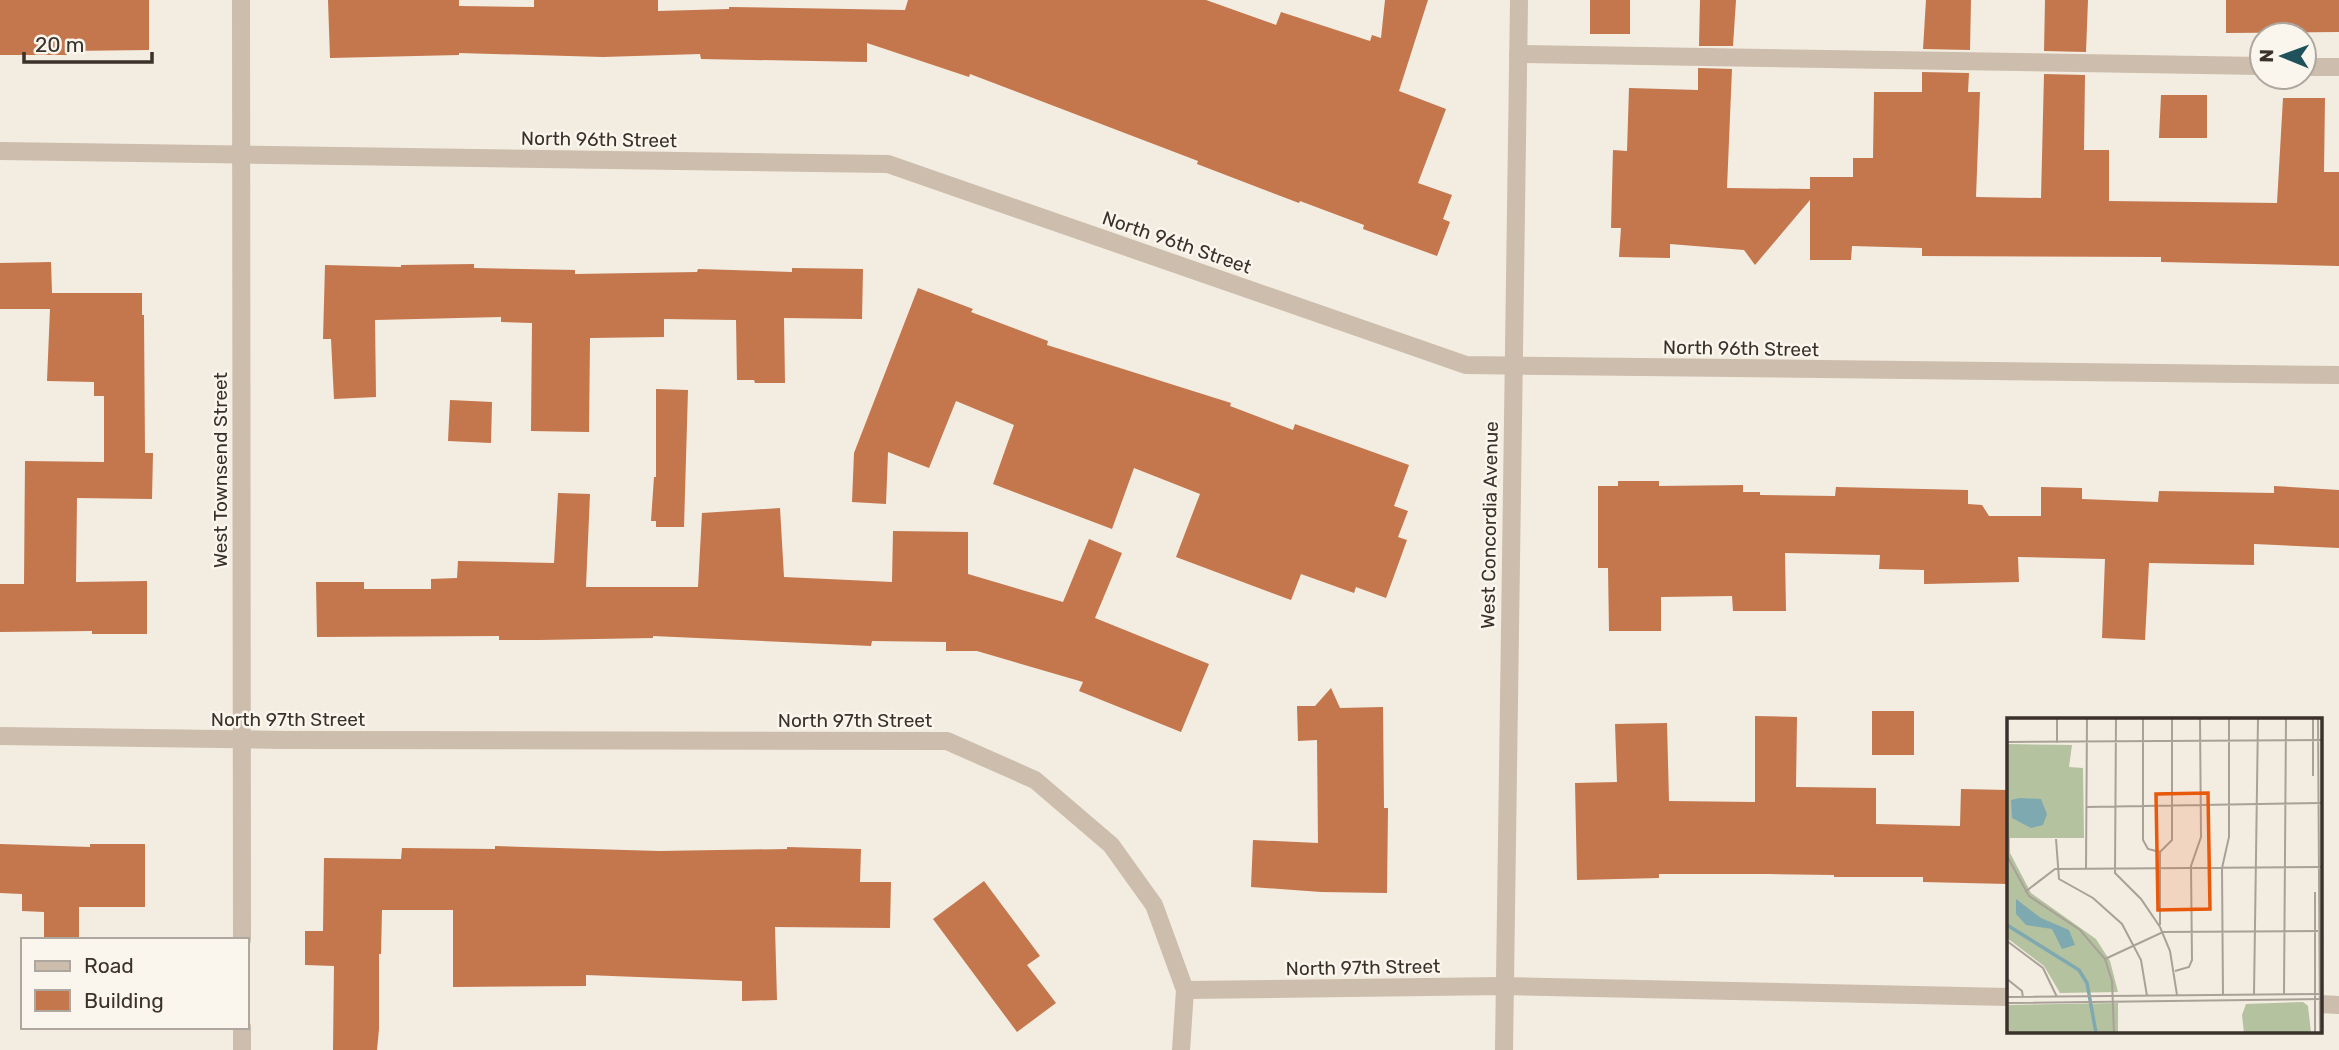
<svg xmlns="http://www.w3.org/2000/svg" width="2339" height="1050" font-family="Rubik,sans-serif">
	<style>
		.building { fill: #c4764d }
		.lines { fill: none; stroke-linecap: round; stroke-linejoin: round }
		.lane { stroke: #ccbdac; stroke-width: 18 }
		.street { stroke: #ccbdac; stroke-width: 18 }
		.labels { text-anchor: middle; stroke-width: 5; stroke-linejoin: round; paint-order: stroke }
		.street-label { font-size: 19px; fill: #3a312b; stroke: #faf6ed }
		.inset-river { fill: none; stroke: #7fa9b0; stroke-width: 3.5 }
		.inset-road { fill: none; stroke: #a9a198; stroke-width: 2 }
		.view { fill: #e8590c; fill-opacity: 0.15; stroke: #e8590c; stroke-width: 3.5 }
		.inset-edge { fill: none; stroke: #3a312b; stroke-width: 3.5 }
	</style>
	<rect width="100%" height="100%" fill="#f3ece0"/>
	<g class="building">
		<polygon points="0,0 149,0 149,50 67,51 67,55 0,55"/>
		<polygon points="328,0 459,0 459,6 534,7 534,0 658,0 658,11 729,9 729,7 905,10 908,0 1206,0 1276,25 1281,12 1370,41 1372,35 1381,38 1385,0 1428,0 1399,91 1446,109 1418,183 1452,195 1443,219 1450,222 1437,256 1363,229 1364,225 1300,201 1299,203 1197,164 1198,161 970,74 969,77 867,43 867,62 701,59 700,54 603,57 459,53 459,55 330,58"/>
		<rect x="1590" y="0" width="40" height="34"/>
		<polygon points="1700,0 1736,0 1733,46 1699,46"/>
		<polygon points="1926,0 1971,0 1970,50 1923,49"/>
		<polygon points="2045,0 2088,0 2086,52 2044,51"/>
		<polygon points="2226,0 2339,0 2339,32 2226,33"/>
		<polygon points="1698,68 1732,69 1727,188 1810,189 1810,177 1853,177 1853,158 1873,158 1874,92 1922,92 1922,72 1969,73 1968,92 1980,92 1976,197 2041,198 2044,74 2085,75 2084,150 2109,150 2109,201 2277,203 2283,98 2325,98 2324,172 2339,172 2339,266 2161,262 2161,257 1922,256 1922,248 1852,246 1851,260 1810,260 1810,200 1755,265 1744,250 1670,244 1670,258 1619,257 1621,228 1611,228 1613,150 1627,151 1629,88 1698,90"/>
		<polygon points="2161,95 2207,95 2207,138 2159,138"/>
		<polygon points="51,262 52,293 142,293 142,315 144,315 145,453 153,453 152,499 77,498 76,582 147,581 147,634 92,634 92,631 0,632 0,584 24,584 25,461 104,462 104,396 94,396 94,382 47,381 50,309 0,309 0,263"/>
		<polygon points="474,264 474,268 575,270 575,274 697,272 698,269 792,272 792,268 863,269 862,319 784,318 785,383 755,383 754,380 737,380 736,320 664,319 664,337 590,338 589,432 531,431 532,323 501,322 501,317 375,320 376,397 334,399 331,339 323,339 325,265 401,267 401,265"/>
		<polygon points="918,288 973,309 971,312 1048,341 1047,345 1231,403 1230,406 1293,430 1295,424 1409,465 1394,506 1408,511 1398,537 1407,540 1386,598 1356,587 1354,593 1301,574 1291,600 1176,557 1200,494 1134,468 1112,529 993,484 1014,425 956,401 929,468 888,452 886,504 852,502 854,453"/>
		<polygon points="656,389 688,390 684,527 656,527 656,521 651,521 654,477 656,477"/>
		<polygon points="450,400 492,402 491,443 448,441"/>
		<polygon points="1618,481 1659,481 1659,486 1743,485 1743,492 1760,492 1760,495 1835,496 1836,487 1968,490 1968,504 1982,505 1989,516 2041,516 2041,487 2082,488 2082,499 2158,502 2159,491 2274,493 2274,486 2339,490 2339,548 2254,544 2254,565 2149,563 2145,640 2102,638 2105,559 2018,557 2019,582 1924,584 1924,570 1879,569 1880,555 1785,553 1786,611 1733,611 1732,596 1661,597 1661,631 1609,631 1608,568 1598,568 1598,486 1618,486"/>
		<polygon points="558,493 590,494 586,587 698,587 702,513 780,508 784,577 892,582 893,531 968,532 968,574 1063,602 1089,539 1122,553 1095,618 1209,664 1181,732 1079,691 1083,682 977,651 946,651 946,642 872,641 871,646 653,636 653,638 539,640 499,640 499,636 317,637 316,582 364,582 364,589 431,589 431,579 457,578 458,561 554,563"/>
		<polygon points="1331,688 1340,708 1383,707 1384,808 1388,808 1387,893 1321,892 1251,887 1253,840 1318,843 1317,740 1298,741 1297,706 1315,706"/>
		<rect x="1872" y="711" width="42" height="44"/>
		<polygon points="1755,716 1797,717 1796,787 1876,788 1876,824 1960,826 1961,789 2008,790 2008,884 1923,882 1923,877 1834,877 1834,875 1769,874 1659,874 1659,878 1577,880 1575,783 1617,782 1615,724 1667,723 1669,801 1755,802"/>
		<polygon points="0,844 90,847 90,844 145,844 145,907 79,907 79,940 44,940 44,912 22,911 22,894 0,893"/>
		<polygon points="495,846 659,851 787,849 787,847 861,849 860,882 891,882 890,928 775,927 777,1000 742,1001 742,981 586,975 586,986 453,987 453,910 382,910 381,954 379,954 379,1029 377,1050 333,1050 334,966 305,965 305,931 323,931 324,858 401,859 402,848 495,849"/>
		<polygon points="984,881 1040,956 1027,965 1056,1003 1017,1032 933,919"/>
	</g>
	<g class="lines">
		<g class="lane">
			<polyline points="1518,54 2262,66"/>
			<polyline points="2304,67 2339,67"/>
		</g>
		<g class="street">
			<polyline points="241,0 242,940"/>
			<polyline points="0,151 888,164 1466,365 2339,375"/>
			<polyline points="0,736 286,740 947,741 1035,780 1111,845 1154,905 1185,990 1181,1050"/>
			<polyline points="1185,990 1504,986 2008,997"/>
			<polyline points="2320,1004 2339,1005"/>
			<polyline points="242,1050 242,1027"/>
			<polyline points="1504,1050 1519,0"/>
		</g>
	</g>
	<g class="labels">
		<g class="street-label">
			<text transform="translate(599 139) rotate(1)" y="7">North 96th Street</text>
			<text transform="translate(1177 242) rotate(19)" y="7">North 96th Street</text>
			<text transform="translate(1741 348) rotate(1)" y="7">North 96th Street</text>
			<text transform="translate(220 470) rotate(-90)" y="7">West Townsend Street</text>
			<text transform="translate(1489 525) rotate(-89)" y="7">West Concordia Avenue</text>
			<text x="288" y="726">North 97th Street</text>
			<text x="855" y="727">North 97th Street</text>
			<text transform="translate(1363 967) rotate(-1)" y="7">North 97th Street</text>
		</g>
	</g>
	<g transform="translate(2007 718)">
		<rect width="315" height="315" fill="#f3ece0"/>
		<path d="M0 26 65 27 62 49 76 50 77 120H3V135L24 175 89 221 103 243 111 274 53 275 37 248 0 220ZM296 284 301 288 304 315H237L235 297 239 286ZM111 285V315H0V287Z" fill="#b4c2a0"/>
		<path d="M13 80 34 81 40 96 36 107 24 110 5 100 4 82ZM9 181 34 200 62 212 68 227 55 231 45 211 19 207 9 196Z" fill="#7fa9b0"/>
		<path class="inset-river" d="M0 207 72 252 80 265 89 315"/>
		<path class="inset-road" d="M50 0V25M109 0 108 155 134 181 153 209 163 233 170 277M136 0V122L141 131 153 134M306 0V58M311 0 313 315M0 24 315 22M79 89 315 85M49 121 52 161 86 180 115 206 134 242 140 278M153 134 165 122V0M153 134V207M0 138 22 178 73 212 98 241 105 263 107 315M79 151 80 0M18 174 48 151 314 149M308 174V315M0 223 36 250 50 279M98 241 156 214 311 213M168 253 182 249 185 242 184 148 194 119 193 0M0 261 15 273 16 280M277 276 279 0M216 277 215 150 222 119V0M247 277 251 0M0 279 315 276M0 285 315 281"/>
		<path class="view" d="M201 75 203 191 151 192 149 76Z"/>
		<rect width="315" height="315" class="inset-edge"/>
	</g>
	<rect x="21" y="938" width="228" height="91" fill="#faf6ed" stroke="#ada79f" stroke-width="2"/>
	<rect x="35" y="961" width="35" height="10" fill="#ccbdac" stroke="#ada79f" stroke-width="2"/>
	<text x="84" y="973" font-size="21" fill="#3a312b">Road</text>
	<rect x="35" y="990" width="35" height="21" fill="#c4764d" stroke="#ada79f" stroke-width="2"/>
	<text x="84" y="1008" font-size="21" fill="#3a312b">Building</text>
	<g transform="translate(2283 56) rotate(271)"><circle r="33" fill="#faf6ed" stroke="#ada79f" stroke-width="2"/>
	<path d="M0-5L12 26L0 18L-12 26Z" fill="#20525b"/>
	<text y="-10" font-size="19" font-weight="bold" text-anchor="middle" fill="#3a312b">N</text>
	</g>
	<path d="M24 52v10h128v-10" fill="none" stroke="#3a312b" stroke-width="3.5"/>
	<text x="35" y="52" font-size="21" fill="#3a312b" stroke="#faf6ed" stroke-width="5" paint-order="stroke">20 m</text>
</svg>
